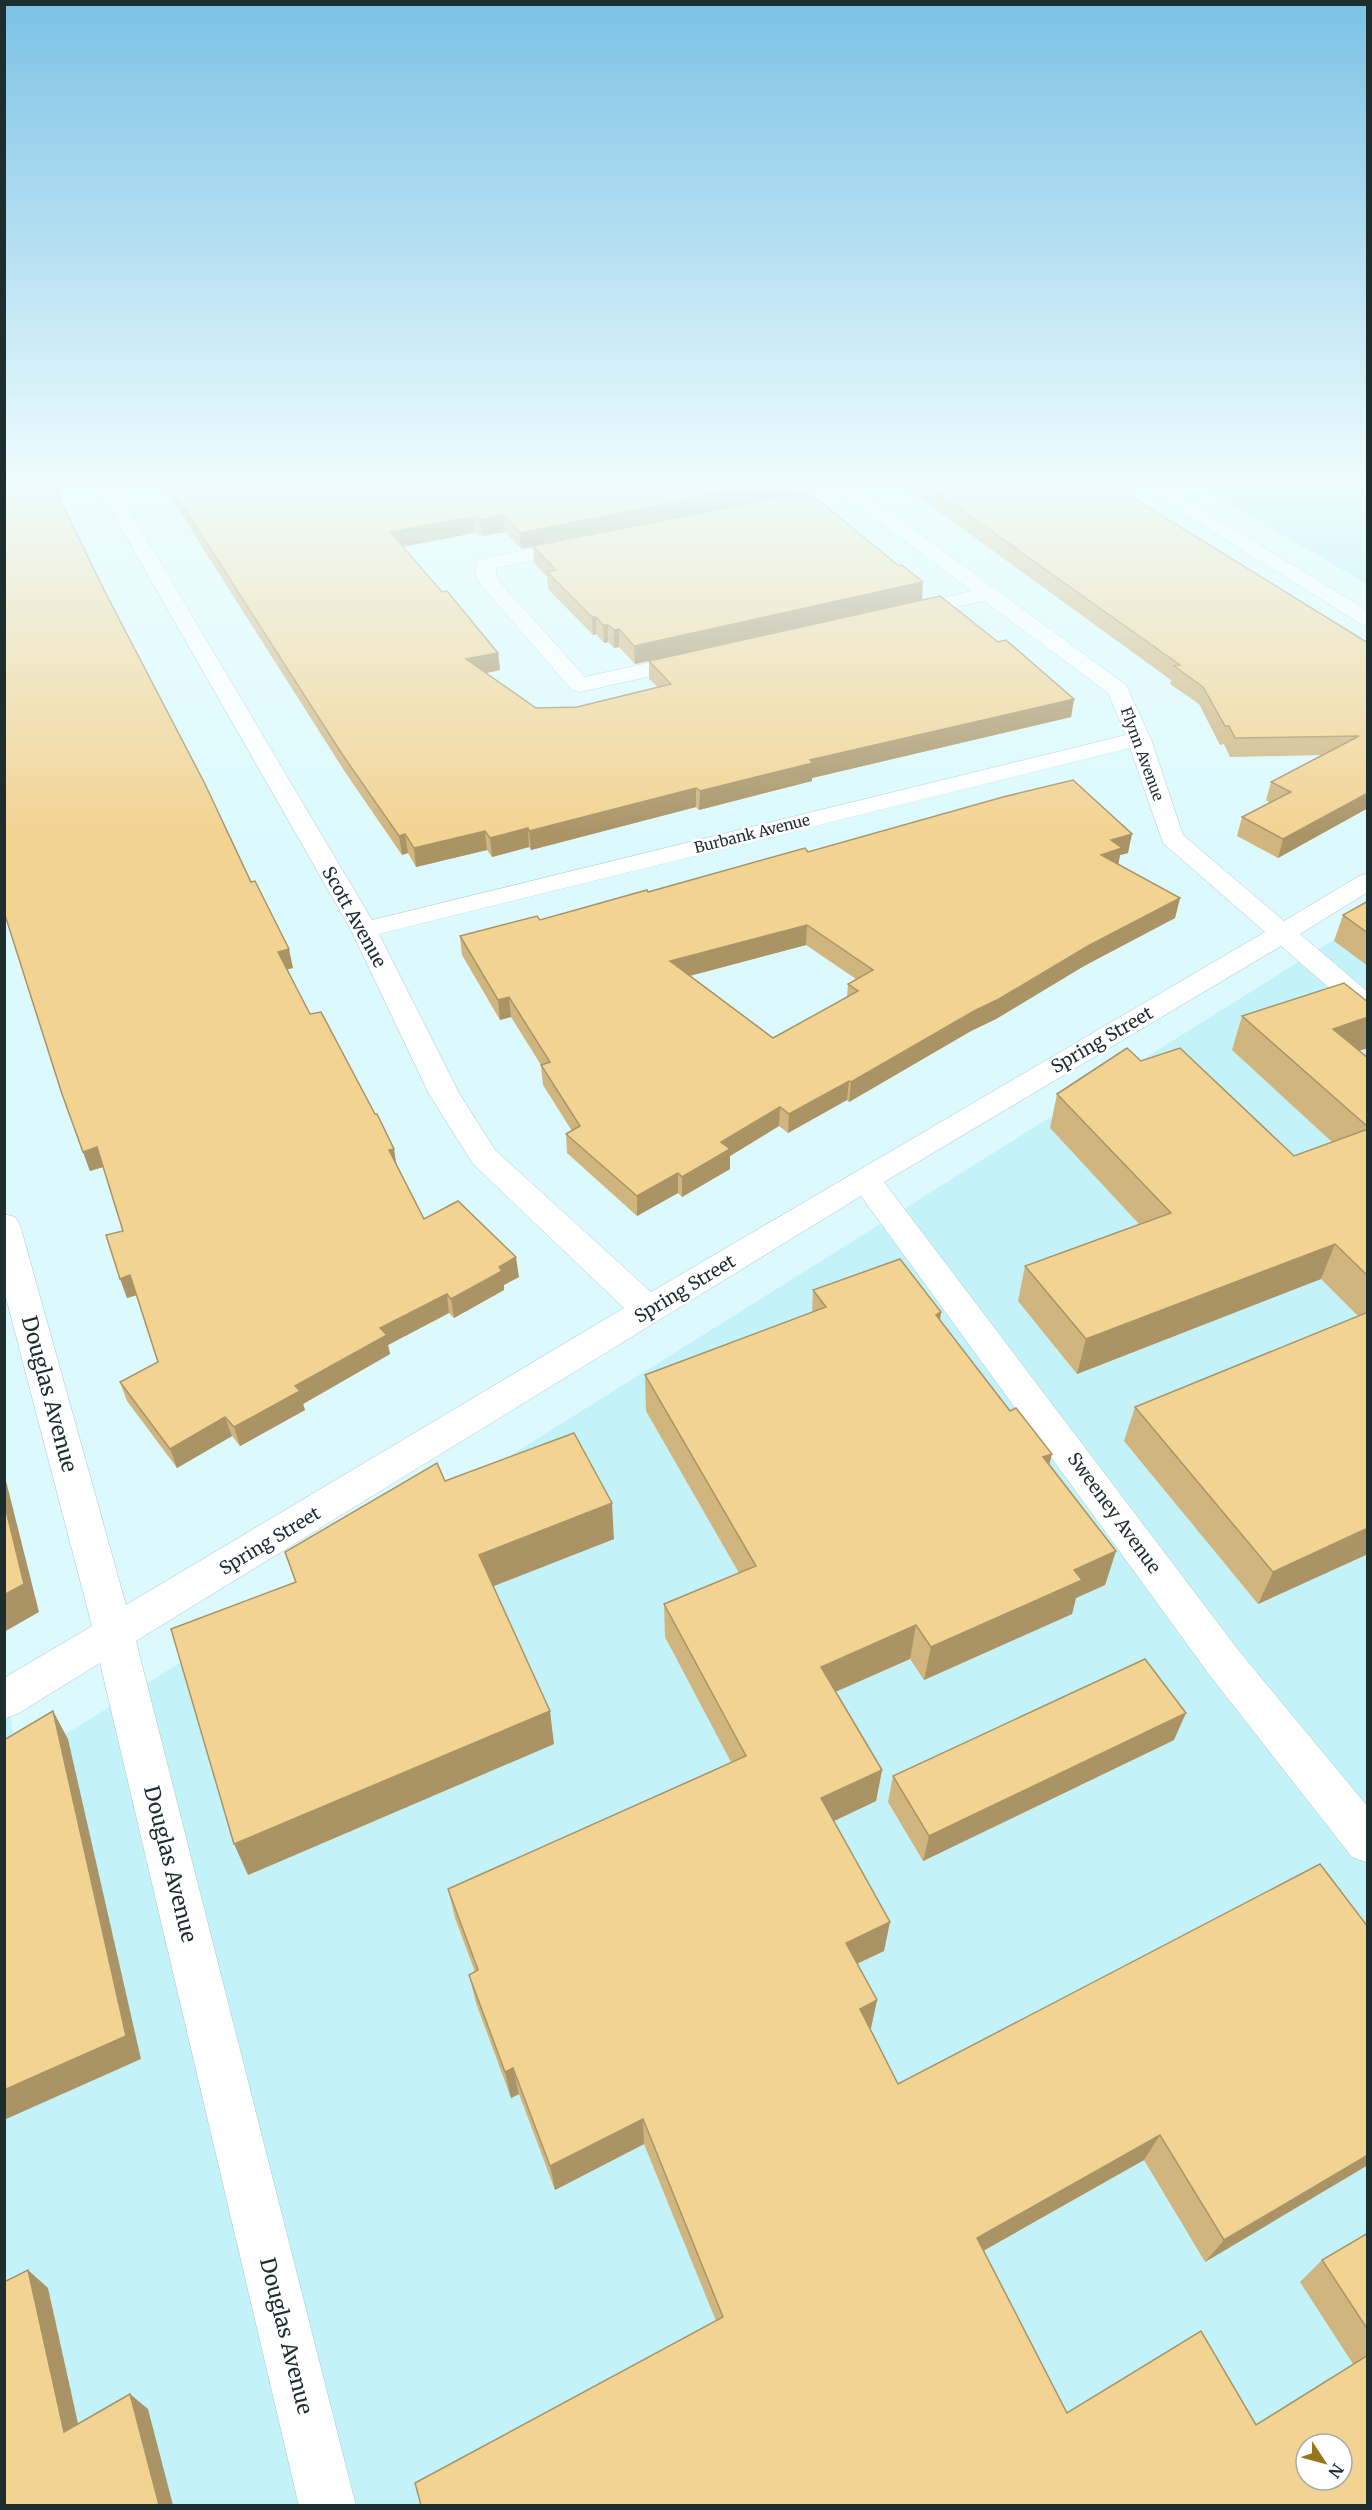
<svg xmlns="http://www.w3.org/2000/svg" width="1372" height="2510" font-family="Merriweather,serif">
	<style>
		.built { fill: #c3f3f8; fill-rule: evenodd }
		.green { fill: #abeaf0 }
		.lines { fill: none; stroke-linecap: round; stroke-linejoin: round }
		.minor-casing { stroke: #a6cace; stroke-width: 1 }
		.minor { fill: #fff; fill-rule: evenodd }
		.wall { fill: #d1b57e; fill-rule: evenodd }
		.shaded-wall { fill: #aa9466 }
		.building { fill: #f3d392; stroke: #aa9466; stroke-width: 1.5; fill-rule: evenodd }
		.labels { text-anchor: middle; stroke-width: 5; stroke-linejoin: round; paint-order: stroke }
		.far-street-label { font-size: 15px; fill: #1e2d2e; stroke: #fff }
		.street-label { font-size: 18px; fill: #1e2d2e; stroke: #fff }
		.near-street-label { font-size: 21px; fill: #1e2d2e; stroke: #fff }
	</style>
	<rect width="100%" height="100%" fill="#dcfafd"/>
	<path class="built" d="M1367 919V2505H5L4 1681 18 1764ZM1306 2444H1342V2480H1306Z"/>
	<polygon class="green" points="1196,484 1367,484 1367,584"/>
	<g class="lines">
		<g class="minor-casing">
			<g id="minor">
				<path d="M96 484H114L372 920 1126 735 1108 693 984 601 906 618 899 616 896 612 899 608 972 591 847 498 771 514 764 512 762 508 764 504 836 489 831 484H852L1126 685 1151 739 1183 835 1284 921 1359 876 1368 873V892L1300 934 1368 992V1016L1358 1013 1281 946 884 1182 1239 1651 1368 1807V1863L1352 1857 1211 1677 861 1196 136 1641 356 2506H299L100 1663 19 1713 4 1719V1678L92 1626 4 1290V1214L15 1217 20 1225 126 1605 624 1308 473 1164 429 1094 351 930ZM1130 748 1163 843 1265 932 651 1292 495 1150 459 1093 379 934Z"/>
				<polygon points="1137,484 1160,484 1368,611 1368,626 1361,624"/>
				<path d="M576 540 583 542 586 546 583 550 496 568 497 579 585 677 692 653 700 655 703 660 700 665 580 692 572 690 480 584C475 578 474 566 479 560L486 558Z"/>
			</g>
		</g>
		<use href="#minor" class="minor"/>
	</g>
	<g class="wall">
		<polygon points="4,484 57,484 60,500 251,882 293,968 287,969 310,1014 396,1165 424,1219 519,1277 504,1285 504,1290 454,1318 449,1313 388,1345 390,1354 303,1404 305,1410 240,1446 232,1436 177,1468 127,1401 120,1382 158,1362 137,1295 127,1298 123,1231 103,1167 90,1171 62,1094"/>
		<polygon points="162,484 791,484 791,495 922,600 635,664 619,647 614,648 608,642 604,643 596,634 593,635 548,589 547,577 534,563 533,547 521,549 505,532 482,536 474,533 402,547 442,592 498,653 500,670 486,673 536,708 577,707 658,687 649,679 649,661 998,642 1074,699 1071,717 812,778 812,781 699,810 696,807 531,850 529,847 492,857 487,850 416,867 408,853 402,855 345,772"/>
		<polygon points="901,484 1111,484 1368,643 1368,808 1278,858 1237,836 1242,817 1270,803 1266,800 1271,782 1322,755 1230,757 1224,744 1220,745 1199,704 1170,684 1171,680"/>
		<path d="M808 852 1128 853 1120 855 1118 864 1180 898 1175 918 1084 966 996 1019 971 1031 849 1102 847 1100 788 1133 779 1126 730 1156V1169L682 1197 678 1193 637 1216 567 1153 566 1134 572 1131 543 1085 541 1065 511 1017 500 1020 462 955 460 936 540 920ZM806 945 856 979 848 984 847 997 773 1038 690 975Z"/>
		<polygon points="1368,901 1368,966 1334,941 1343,915"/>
		<polygon points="1242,1016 1359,1050 1368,1058 1368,1554 1258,1604 1124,1441 1135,1407 1358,1316 1321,1279 1077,1374 1018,1301 1025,1266 1139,1224 1050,1128 1057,1094 1141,1061 1294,1156 1332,1142 1232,1050"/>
		<polygon points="813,1290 941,1312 940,1320 1116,1551 1105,1585 1076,1598 1072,1614 924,1680 910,1659 835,1692 882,1770 876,1801 834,1821 884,1951 857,1964 877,2000 871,2028 869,2028 898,2084 1368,2165 1205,2262 1144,2160 983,2251 1067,2413 1256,2425 1353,2364 1300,2282 1322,2260 1368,2233 1368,2505 716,2321 644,2144 555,2190 519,2094 511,2098 476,2003 469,1975 475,1972 455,1918 448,1889 731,1762 665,1637 664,1604 739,1573 646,1411 645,1375 812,1313"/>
		<polygon points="445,1481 614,1539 493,1586 554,1744 248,1875 295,1582 285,1552"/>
		<polygon points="1174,1740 923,1861 888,1802 893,1776"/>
	</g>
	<g class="shaded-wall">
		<polygon points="57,484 61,500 57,501 53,485"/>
		<polygon points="765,484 791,484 791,496 521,549 520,533"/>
		<polygon points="503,515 505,532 482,536 480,520"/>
		<polygon points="472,517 474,533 392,549 390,532"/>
		<polygon points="923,582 922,600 635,664 634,646"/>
		<polygon points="592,617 596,617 596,634 593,635"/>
		<polygon points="603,625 608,625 608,642 604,643"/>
		<polygon points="619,629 619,647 614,648 614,630"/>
		<polygon points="498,653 500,670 468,677 466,659"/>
		<polygon points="1074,699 1071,717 812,778 812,781 699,810 700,791 810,760"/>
		<polygon points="696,788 696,807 531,850 529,831"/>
		<polygon points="1368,793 1368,808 1278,858 1283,839"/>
		<polygon points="528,828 529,847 492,857 490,838"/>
		<polygon points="485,831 487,850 416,867 414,848"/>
		<polygon points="405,834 408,853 402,855 399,836"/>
		<polygon points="1132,834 1128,853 1120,855 1118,867 1101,855 1111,840"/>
		<polygon points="1180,898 1175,918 1084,966 996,1019 971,1031 849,1102 851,1082 1088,946"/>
		<polygon points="807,925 806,945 671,981 670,961"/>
		<polygon points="289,949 293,968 282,971 278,952"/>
		<polygon points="509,997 511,1017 500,1020 498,1000"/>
		<polygon points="1368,1017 1368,1048 1321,1063 1333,1029"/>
		<polygon points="849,1081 847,1100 788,1133 789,1114"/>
		<polygon points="780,1107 779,1126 730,1156 730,1169 682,1197 682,1177 721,1142"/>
		<polygon points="97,1147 103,1167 90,1171 83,1152"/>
		<polygon points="394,1149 397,1168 389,1150"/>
		<polygon points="678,1173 678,1193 637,1216 637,1196"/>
		<polygon points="1335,1244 1321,1279 1077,1374 1086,1339"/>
		<polygon points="516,1257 519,1277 504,1285 504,1290 454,1318 451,1299 499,1267"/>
		<polygon points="130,1275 137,1295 127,1298 120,1279"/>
		<polygon points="447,1294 449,1313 388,1345 390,1354 303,1404 305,1410 240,1446 234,1427 380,1328"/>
		<polygon points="941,1312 936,1348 936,1315"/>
		<polygon points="225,1417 232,1436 177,1468 170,1449"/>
		<polygon points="1052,1454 1043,1489 1043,1457"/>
		<polygon points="4,1473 39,1612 4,1632"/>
		<polygon points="612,1503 614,1539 484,1590 479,1555"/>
		<polygon points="1368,1528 1368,1554 1258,1604 1273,1572"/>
		<polygon points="1116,1551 1105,1585 1076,1598 1072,1614 924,1680 931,1647 1074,1570"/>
		<polygon points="916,1625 910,1659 817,1700 821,1667"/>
		<polygon points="53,1711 68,1739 141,2059 4,2120 4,2090"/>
		<polygon points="550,1711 554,1744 248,1875 234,1844"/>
		<polygon points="1186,1713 1174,1740 923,1861 929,1836"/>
		<polygon points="882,1770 876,1801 817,1829 821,1798"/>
		<polygon points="890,1922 884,1951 841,1971 846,1943"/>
		<polygon points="877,2000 871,2028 854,2036 860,2009"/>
		<polygon points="513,2068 519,2094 511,2098 505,2072"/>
		<polygon points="643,2119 644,2144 555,2190 550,2166"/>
		<polygon points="1160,2135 1144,2160 967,2260 977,2238"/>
		<polygon points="1368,2155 1368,2165 1205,2262 1224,2240"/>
		<polygon points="28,2270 48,2288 83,2446 64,2432"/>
		<polygon points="130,2394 148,2409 173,2505 159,2505"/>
	</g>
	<g class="building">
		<polygon points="4,484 54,484 53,485 104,590 205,784 251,882 255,881 289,949 278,952 310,1014 321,1012 375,1114 377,1114 394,1149 389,1150 424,1219 458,1201 516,1257 499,1267 502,1271 451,1299 447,1294 380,1328 387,1335 295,1386 300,1391 234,1427 225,1417 170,1449 120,1382 158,1362 130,1275 120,1279 106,1235 123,1231 97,1147 83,1152 62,1094 4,912"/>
		<polygon points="169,484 765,484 520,533 503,515 480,520 472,517 390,532 442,592 447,591 498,653 466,659 536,708 577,707 671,684 649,661 940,596 998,642 1006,640 1074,699 810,760 813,763 700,791 696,788 529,831 528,828 490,838 485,831 414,848 405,834 399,836 342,754"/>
		<polygon points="925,484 1111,484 1368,643 1368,793 1283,839 1242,817 1291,792 1271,782 1359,736 1235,738 1229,726 1225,726 1203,687 1174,666 1180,665"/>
		<polygon points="808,492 899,566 902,565 923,582 634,646 619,629 614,630 608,625 603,625 596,617 592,617 547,572 556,570 533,546"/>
		<path d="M1073 780 1132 834 1111 840 1122 848 1101 855 1180 898 1088 946 999 999 974 1011 851 1082 849 1081 789 1114 780 1107 721 1142 730 1149 682 1177 678 1173 637 1196 566 1134 580 1126 541 1065 550 1062 509 997 498 1000 460 936 537 916 540 920 647 890 648 892 805 848 808 852 1003 797ZM807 925 873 970 848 984 858 991 773 1038 670 961Z"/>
		<polygon points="1368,901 1368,933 1343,915"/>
		<polygon points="1344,983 1368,1002 1368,1017 1333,1029 1368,1058 1368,1127 1242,1016"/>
		<polygon points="1127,1048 1141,1061 1180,1048 1294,1156 1368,1129 1368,1276 1335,1244 1086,1339 1025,1266 1171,1213 1057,1094"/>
		<path d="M900 1259 941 1312 936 1315 1010 1411 1016 1408 1052 1454 1043 1457 1116 1551 1074 1570 1082 1580 931 1647 916 1625 821 1667 882 1770 821 1798 890 1922 846 1943 877 2000 860 2009 898 2084 1320 1864 1368 1927V2155L1224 2240 1160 2135 977 2238 1067 2413 1201 2331 1256 2425 1368 2355V2505H421L415 2483 723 2317 643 2119 550 2166 513 2068 505 2072 469 1975 478 1970 448 1889 746 1756 664 1604 756 1566 645 1375 826 1307 813 1290ZM1306 2444H1342V2480H1306Z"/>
		<polygon points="1368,1312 1368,1528 1273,1572 1135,1407"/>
		<polygon points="574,1433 612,1503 479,1555 550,1711 234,1844 171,1629 296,1582 285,1552 437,1463 445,1481"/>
		<polygon points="4,1502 24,1584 4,1595"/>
		<polygon points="1145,1659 1186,1713 929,1836 893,1776"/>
		<polygon points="53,1711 126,2036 4,2090 4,1740"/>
		<polygon points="1368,2233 1368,2330 1322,2260"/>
		<polygon points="28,2270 64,2432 130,2394 159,2505 4,2505 4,2282"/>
	</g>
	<linearGradient id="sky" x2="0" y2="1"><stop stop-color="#7bc2e5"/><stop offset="0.58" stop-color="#effdfe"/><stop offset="1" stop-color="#effdfe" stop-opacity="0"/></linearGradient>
	<rect width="1372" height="836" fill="url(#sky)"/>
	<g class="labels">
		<g class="far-street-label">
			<text transform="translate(1142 754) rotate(70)" y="5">Flynn Avenue</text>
			<text transform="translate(752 834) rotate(-14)" y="5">Burbank Avenue</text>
		</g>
		<g class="street-label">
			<text transform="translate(354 917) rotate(61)" y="6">Scott Avenue</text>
			<text transform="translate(1102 1040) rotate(-30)" y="6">Spring Street</text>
			<text transform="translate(685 1289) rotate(-31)" y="6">Spring Street</text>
			<text transform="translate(1114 1513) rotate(54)" y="6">Sweeney Avenue</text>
			<text transform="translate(270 1541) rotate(-31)" y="6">Spring Street</text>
		</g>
		<g class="near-street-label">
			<text transform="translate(49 1394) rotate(75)" y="7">Douglas Avenue</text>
			<text transform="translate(170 1864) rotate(76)" y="7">Douglas Avenue</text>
			<text transform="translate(286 2336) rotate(76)" y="7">Douglas Avenue</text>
		</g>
	</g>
	<rect width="1372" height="2510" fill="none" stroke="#1e2d2e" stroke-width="12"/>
	<g transform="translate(1324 2462) rotate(126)"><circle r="28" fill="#ffffff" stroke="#a5abab" stroke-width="1.5"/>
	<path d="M0-4.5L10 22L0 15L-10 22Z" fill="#98741f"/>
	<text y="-9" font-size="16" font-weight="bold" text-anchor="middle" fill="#1e2d2e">N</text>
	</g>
</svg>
